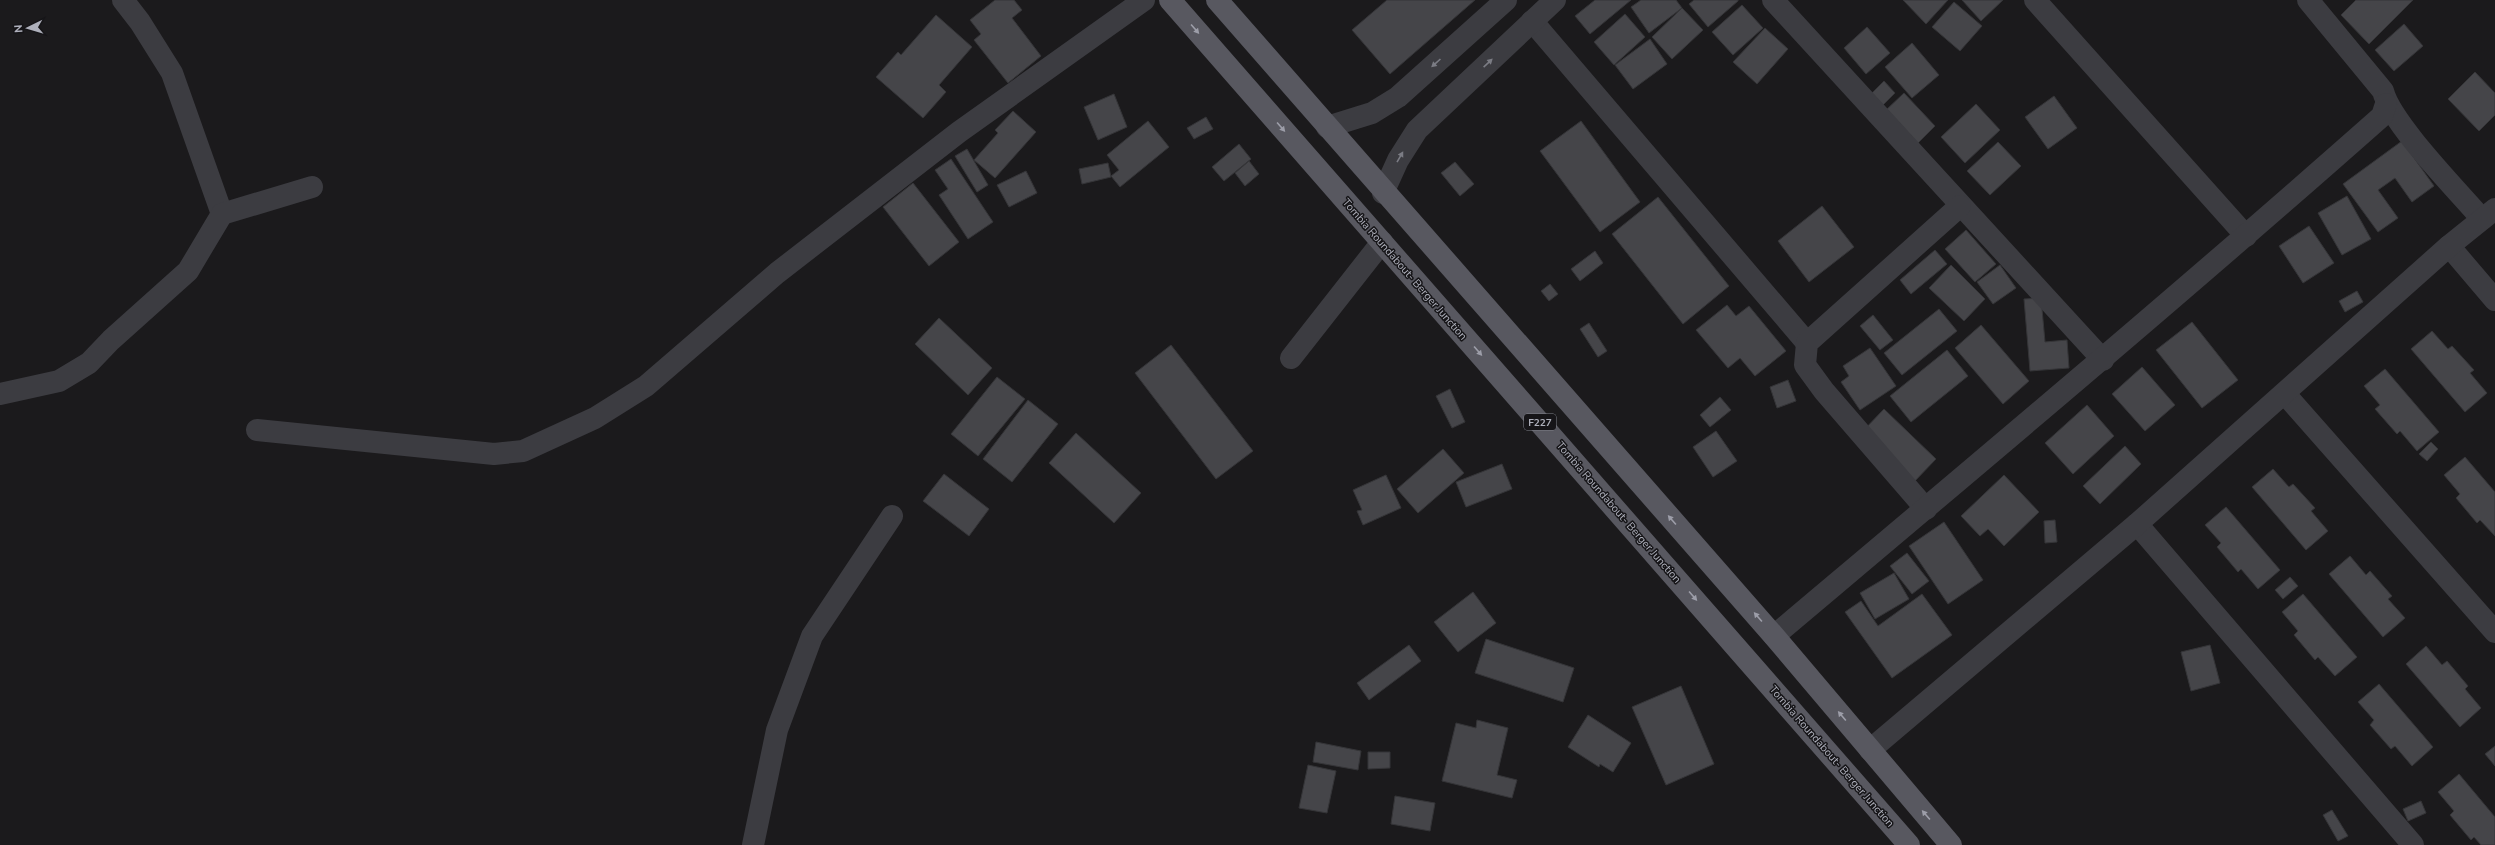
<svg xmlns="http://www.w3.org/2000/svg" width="2495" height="845" font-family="'Nunito Sans',sans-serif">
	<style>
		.building { fill: #454549; stroke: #353538 }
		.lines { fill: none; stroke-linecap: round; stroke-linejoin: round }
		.minor { stroke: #3c3c41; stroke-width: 22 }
		.major { stroke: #585860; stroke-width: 22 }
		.oneway { fill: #9d9ea9 }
		.oneway2 { fill: #7b7c84 }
		.labels { text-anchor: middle; stroke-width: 3; stroke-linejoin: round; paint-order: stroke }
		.shield { fill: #161518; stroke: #80828a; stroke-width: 1 }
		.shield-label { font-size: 10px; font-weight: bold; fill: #aeb0bb }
		.street-label { font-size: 11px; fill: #aeb0bb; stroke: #161518 }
	</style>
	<rect width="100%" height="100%" fill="#1b1a1c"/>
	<g class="building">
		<polygon points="995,0 1014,0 1022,10 1012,18 1041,56 1008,83 974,40 981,34 970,20"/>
		<polygon points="1387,0 1475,0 1390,74 1352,30"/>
		<polygon points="1595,0 1631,0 1590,34 1575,16"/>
		<polygon points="1641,0 1676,0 1682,8 1649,33 1631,7"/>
		<polygon points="1694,0 1738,0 1738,1 1708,27 1689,4"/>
		<polygon points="1903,0 1948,0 1926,24"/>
		<polygon points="1962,0 2003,0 1981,21"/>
		<polygon points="2356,0 2413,0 2369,44 2341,15"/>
		<polygon points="1954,2 1982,26 1960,51 1932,27"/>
		<polygon points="1742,5 1763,28 1733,55 1712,32"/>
		<polygon points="1682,8 1703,30 1672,59 1652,37"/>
		<polygon points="1625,14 1645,37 1614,65 1594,42"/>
		<polygon points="936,15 972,47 939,85 946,92 923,118 876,77 898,52 901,55"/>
		<polygon points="2404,24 2423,46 2394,71 2375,50"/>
		<polygon points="1867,27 1890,53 1866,74 1844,48"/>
		<polygon points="1765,28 1788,49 1757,84 1733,62"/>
		<polygon points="1650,39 1667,64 1633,89 1615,65"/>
		<polygon points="1912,43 1939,75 1912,98 1885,67"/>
		<polygon points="2475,72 2495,93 2495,115 2479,131 2448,99"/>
		<polygon points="1884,81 1895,93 1882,106 1871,94"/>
		<polygon points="1904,93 1935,126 1917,144 1885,111"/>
		<polygon points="1114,94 1127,127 1098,140 1084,107"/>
		<polygon points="2054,96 2077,128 2048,149 2025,117"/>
		<polygon points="1976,104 2000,130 1965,163 1941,137"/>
		<polygon points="1013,111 1036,132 995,178 974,160 998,133 995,130"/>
		<polygon points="1206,117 1213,129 1194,139 1187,128"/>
		<polygon points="1148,121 1169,147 1120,187 1111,176 1119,170 1107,155"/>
		<polygon points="1581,121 1640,202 1600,232 1540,151"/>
		<polygon points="2402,141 2434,186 2412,202 2395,178 2378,190 2398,218 2378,232 2343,184"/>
		<polygon points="1998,142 2021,166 1990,195 1967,171"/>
		<polygon points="1239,144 1251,159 1224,181 1212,167"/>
		<polygon points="967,149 988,185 977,192 955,156"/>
		<polygon points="951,159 993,222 968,239 939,195 948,189 935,170"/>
		<polygon points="1249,161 1259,174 1245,186 1235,173"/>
		<polygon points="1455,162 1474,184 1460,196 1441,173"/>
		<polygon points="1108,163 1111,177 1082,184 1079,169"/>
		<polygon points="1026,171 1037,193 1009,207 997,185"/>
		<polygon points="913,183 959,242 929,266 883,207"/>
		<polygon points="2347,196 2371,239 2342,255 2318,213"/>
		<polygon points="1658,197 1729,286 1683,324 1612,234"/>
		<polygon points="1822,206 1854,247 1809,282 1778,241"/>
		<polygon points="2309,226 2334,263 2303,283 2279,246"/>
		<polygon points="1966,230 1996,264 1975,282 1945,249"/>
		<polygon points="1935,250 1947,264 1911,294 1900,280"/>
		<polygon points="1595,251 1603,263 1580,281 1571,269"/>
		<polygon points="1951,265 1985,299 1964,321 1929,288"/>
		<polygon points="2000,265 2016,288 1993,304 1977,282"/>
		<polygon points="1550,284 1558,294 1549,301 1541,291"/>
		<polygon points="2357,291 2363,302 2345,312 2339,301"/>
		<polygon points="2041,298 2045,342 2067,340 2069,368 2030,371 2024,299"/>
		<polygon points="1727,305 1736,316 1749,306 1786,351 1755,376 1740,358 1728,368 1696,330"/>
		<polygon points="1939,309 1957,331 1902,375 1884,353"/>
		<polygon points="1873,315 1893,340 1880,350 1860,326"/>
		<polygon points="939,318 992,368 968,395 915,344"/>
		<polygon points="2192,322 2238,380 2202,408 2156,350"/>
		<polygon points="1589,323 1607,351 1598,357 1580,329"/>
		<polygon points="1981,325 2029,381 2003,404 1955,348"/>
		<polygon points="2432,331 2448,349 2452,346 2474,370 2470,373 2487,393 2465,412 2411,349"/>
		<polygon points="1171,345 1253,451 1216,479 1135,373"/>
		<polygon points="1870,348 1896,386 1860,410 1841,382 1849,376 1843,366"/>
		<polygon points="1947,350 1968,376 1911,422 1890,396"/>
		<polygon points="2142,367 2175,405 2145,431 2112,394"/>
		<polygon points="2385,369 2439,432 2417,451 2400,431 2397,434 2375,409 2380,405 2364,386"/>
		<polygon points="997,377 1025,399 978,456 951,434"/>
		<polygon points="1788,380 1796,401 1777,408 1770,387"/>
		<polygon points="1450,389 1465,422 1452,428 1436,396"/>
		<polygon points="1720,397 1731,410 1710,427 1700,415"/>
		<polygon points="1028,400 1058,424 1012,482 983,459"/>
		<polygon points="2087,405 2114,436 2073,474 2045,443"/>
		<polygon points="1884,409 1936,459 1913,483 1861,433"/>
		<polygon points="1716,431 1737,461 1713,477 1693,447"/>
		<polygon points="1076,433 1141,493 1114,523 1049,463"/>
		<polygon points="2431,442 2438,449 2427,461 2419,454"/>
		<polygon points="2125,446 2141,464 2100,504 2083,486"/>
		<polygon points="1443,449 1464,473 1418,513 1397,489"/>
		<polygon points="2465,457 2495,492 2495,536 2480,520 2477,523 2456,498 2460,494 2444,475"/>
		<polygon points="1502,464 1512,489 1466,507 1456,482"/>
		<polygon points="2273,469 2289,487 2293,484 2315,508 2311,511 2328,531 2306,550 2252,487"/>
		<polygon points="944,474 989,509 969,536 923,501"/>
		<polygon points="1386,475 1401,508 1363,525 1357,511 1362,510 1353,490"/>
		<polygon points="2004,475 2039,512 2004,546 1988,529 1980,536 1961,516"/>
		<polygon points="2226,507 2280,570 2258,589 2241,569 2238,572 2217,547 2221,543 2205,525"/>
		<polygon points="2055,520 2057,542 2045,543 2044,521"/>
		<polygon points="1944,522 1983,580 1948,604 1909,546"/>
		<polygon points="1907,553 1929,581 1912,594 1890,566"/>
		<polygon points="2350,556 2366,575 2370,571 2392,596 2388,599 2405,618 2383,637 2329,574"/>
		<polygon points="1894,573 1909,599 1875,619 1860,593"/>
		<polygon points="2290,577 2298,586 2283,599 2275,590"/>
		<polygon points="1473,592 1496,623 1458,652 1434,622"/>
		<polygon points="1922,594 1952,635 1892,678 1845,612 1861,601 1878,626"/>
		<polygon points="2303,594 2357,657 2335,676 2318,657 2315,660 2294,635 2298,631 2282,612"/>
		<polygon points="1486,639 1574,668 1563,702 1475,673"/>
		<polygon points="1409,645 1421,661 1369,700 1357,683"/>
		<polygon points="2210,645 2220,683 2191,691 2181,652"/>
		<polygon points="2426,646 2442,665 2447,661 2468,686 2465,689 2481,708 2460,727 2406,664"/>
		<polygon points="2379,684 2433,747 2412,766 2395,746 2391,749 2370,725 2374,720 2358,702"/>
		<polygon points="1681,686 1714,764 1666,785 1632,707"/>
		<polygon points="1588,715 1631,743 1613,772 1600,764 1599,767 1568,747"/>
		<polygon points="1477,720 1508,728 1497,775 1517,780 1512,798 1442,781 1456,723 1476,728"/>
		<polygon points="1316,742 1361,751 1358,770 1313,762"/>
		<polygon points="2495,746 2495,766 2485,754"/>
		<polygon points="1368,752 1390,752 1390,768 1368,769"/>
		<polygon points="1308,765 1336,771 1327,813 1299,808"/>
		<polygon points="2459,774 2495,817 2495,845 2481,845 2474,837 2471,840 2450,815 2454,811 2438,792"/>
		<polygon points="1395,796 1435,803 1430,831 1391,824"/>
		<polygon points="2421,801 2426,813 2408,821 2403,809"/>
		<polygon points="2332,810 2348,836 2338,841 2323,815"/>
	</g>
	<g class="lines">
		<g class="minor">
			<polyline points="123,0 140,22 172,73 222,214"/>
			<polyline points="1773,0 2103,360"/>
			<polyline points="2035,0 2246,236"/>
			<path d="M2308 0 2383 91C2391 123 2458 191 2482 219"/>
			<polyline points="1532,21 1807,343"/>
			<polyline points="1327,127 1372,113 1398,97 1506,0"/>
			<polyline points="1383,193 1398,160 1417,130 1555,0"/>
			<polyline points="2449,246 2495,300"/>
			<polyline points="1291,358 1382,242"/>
			<polyline points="0,394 59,381 89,363 111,340 188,271 222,214 312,187"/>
			<polyline points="2285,394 2495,632"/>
			<polyline points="257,430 494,454 523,451 595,418 646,386 777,273 959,132 1144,0"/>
			<polyline points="1926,509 1824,391 1805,365 1807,343 1960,206"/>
			<polyline points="2137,524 2413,845"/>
			<path d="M1774 636C1978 464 2182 293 2382 116L2386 104"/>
			<polyline points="1870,750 2137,524 2449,246 2495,209"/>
			<polyline points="753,845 777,730 812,636 892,516"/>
		</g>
		<g class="major">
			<polyline points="1170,0 1909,845"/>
			<polyline points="1217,0 1774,636 1951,845"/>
		</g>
	</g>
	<defs><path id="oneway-solid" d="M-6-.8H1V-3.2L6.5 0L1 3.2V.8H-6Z"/></defs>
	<g class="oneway">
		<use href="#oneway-solid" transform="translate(1195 29) rotate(49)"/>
		<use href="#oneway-solid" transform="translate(1281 127) rotate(49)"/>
		<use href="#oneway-solid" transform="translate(1478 351) rotate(49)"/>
		<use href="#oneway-solid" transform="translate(1672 520) rotate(-131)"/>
		<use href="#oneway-solid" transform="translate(1693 596) rotate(49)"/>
		<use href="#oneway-solid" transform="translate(1758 617) rotate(-131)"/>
		<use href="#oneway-solid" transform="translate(1842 716) rotate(-130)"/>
		<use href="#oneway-solid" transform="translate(1926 815) rotate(-131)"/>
	</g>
	<g class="oneway2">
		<use href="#oneway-solid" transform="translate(1436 63) rotate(138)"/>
		<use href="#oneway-solid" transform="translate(1488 63) rotate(-43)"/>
		<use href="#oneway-solid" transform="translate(1400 157) rotate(-60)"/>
	</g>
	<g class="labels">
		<rect class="shield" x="1524" y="414" width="32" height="16" rx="3"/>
		<g class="shield-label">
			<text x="1540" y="426">F227</text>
		</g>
		<g class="street-label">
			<text transform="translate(1405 269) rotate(49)" y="4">Tombia Roundabout- Berger Junction</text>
			<text transform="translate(1619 512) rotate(49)" y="4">Tombia Roundabout- Berger Junction</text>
			<text transform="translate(1832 756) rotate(49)" y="4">Tombia Roundabout- Berger Junction</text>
		</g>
	</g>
	<g transform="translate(28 28) rotate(265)" stroke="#161518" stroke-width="3" paint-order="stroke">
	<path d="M0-3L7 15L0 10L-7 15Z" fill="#aeb0bb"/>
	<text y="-6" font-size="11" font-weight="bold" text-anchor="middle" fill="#aeb0bb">N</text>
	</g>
</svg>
